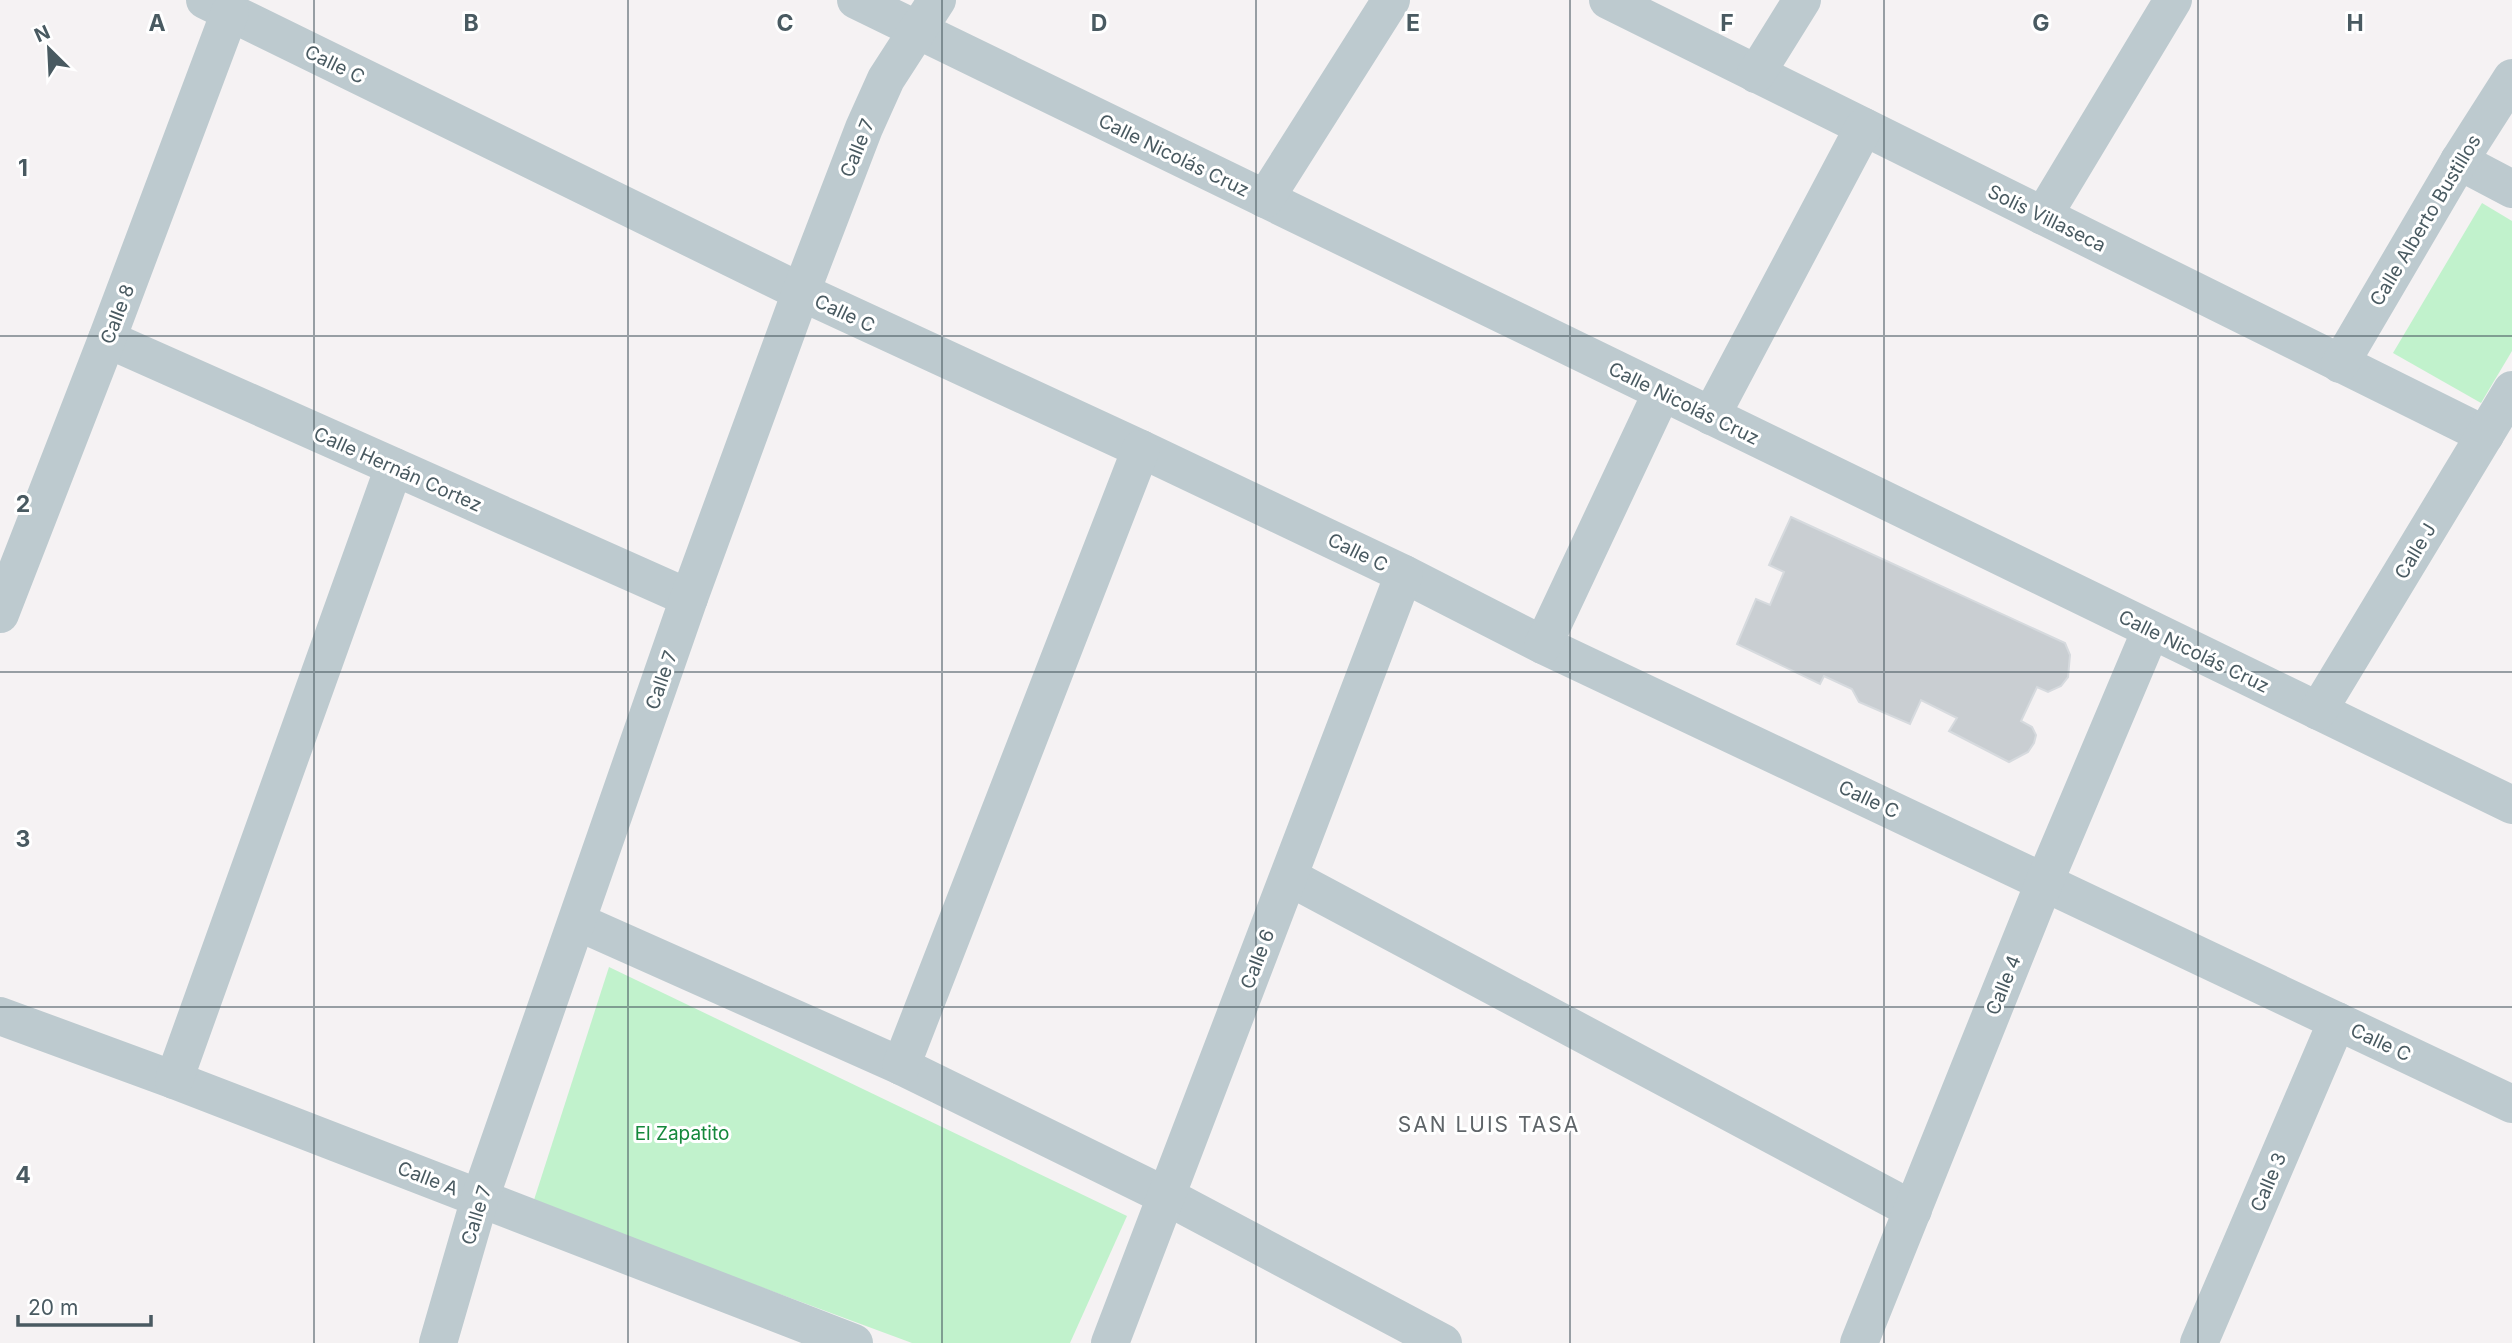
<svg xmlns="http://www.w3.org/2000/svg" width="2512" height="1343" font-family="Inter,sans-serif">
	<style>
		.green { fill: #c1f2cc }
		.building { fill: #c9ced2; stroke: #d6dade; stroke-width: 2 }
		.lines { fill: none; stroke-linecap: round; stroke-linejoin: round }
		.street { stroke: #bdcacf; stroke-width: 38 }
		.grid { fill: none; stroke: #495a61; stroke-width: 2; stroke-opacity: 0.55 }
		.labels { text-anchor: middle; stroke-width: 6; stroke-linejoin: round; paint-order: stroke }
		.street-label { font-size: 19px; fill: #495a61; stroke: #fff }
		.park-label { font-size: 19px; fill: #14883b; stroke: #fff }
		.neighbourhood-label { font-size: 21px; letter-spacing: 2px; fill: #5e6468; stroke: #fff }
		.grid-label { font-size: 23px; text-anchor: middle; font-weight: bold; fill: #495a61; stroke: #fff; stroke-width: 6; stroke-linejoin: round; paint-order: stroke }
	</style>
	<rect width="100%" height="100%" fill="#f5f2f3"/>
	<g class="green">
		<polygon points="2482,203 2512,221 2512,351 2481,403 2393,353"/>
		<polygon points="609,967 1127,1216 1070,1343 912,1343 533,1203"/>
	</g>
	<polygon class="building" points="1791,517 2065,643 2070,655 2068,677 2061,686 2048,692 2037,687 2021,721 2032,727 2036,735 2034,743 2028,752 2009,762 1949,731 1957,718 1921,700 1910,724 1859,702 1852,689 1824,676 1820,684 1737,644 1756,599 1770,605 1784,572 1769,565"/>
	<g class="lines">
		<g class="street">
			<polyline points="205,0 801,292 1141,449 1404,574 1543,645 2512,1104"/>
			<polyline points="856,0 2512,805"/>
			<polyline points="1608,0 2485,435"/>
			<polyline points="1756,74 1802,0"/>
			<polyline points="2459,161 2512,189"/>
			<polyline points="1265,199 1391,0"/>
			<polyline points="2043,216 2173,0"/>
			<polyline points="107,339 689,598"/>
			<polyline points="2340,364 2459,161 2512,78"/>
			<polyline points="1711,416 1864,127"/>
			<polyline points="0,614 107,339 230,12"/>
			<polyline points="1543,645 1662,392"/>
			<polyline points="2318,711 2512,390"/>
			<polyline points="1289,877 1913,1210"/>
			<polyline points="578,922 901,1066 1166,1196 1443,1343"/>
			<polyline points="0,1016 174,1080 854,1343"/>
			<polyline points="901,1066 1141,449"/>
			<polyline points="174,1080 394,467"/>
			<polyline points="438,1343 480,1198 689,598 801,292 864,128 886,79 937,0"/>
			<polyline points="1110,1343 1404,574"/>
			<polyline points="1859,1343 2044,883 2151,630"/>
			<polyline points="2199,1343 2337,1021"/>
		</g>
	</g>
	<path class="grid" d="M314 0V1343M628 0V1343M942 0V1343M1256 0V1343M1570 0V1343M1884 0V1343M2198 0V1343M0 336H2512M0 672H2512M0 1007H2512"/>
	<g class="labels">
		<g class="street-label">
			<text transform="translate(335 64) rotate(26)" y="7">Calle C</text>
			<text transform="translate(857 148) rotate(-68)" y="7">Calle 7</text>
			<text transform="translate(1174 155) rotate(26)" y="7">Calle Nicolás Cruz</text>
			<text transform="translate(2047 218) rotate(26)" y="7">Solís Villaseca</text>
			<text transform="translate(2425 220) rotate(-59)" y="7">Calle Alberto Bustillos</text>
			<text transform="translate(845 313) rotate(25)" y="7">Calle C</text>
			<text transform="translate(117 314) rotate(-69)" y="7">Calle 8</text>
			<text transform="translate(1684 403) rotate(26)" y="7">Calle Nicolás Cruz</text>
			<text transform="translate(398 469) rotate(24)" y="7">Calle Hernán Cortez</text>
			<text transform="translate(2415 551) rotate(-59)" y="7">Calle J</text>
			<text transform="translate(1358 552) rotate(26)" y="7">Calle C</text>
			<text transform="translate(2194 651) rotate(26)" y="7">Calle Nicolás Cruz</text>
			<text transform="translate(661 680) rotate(-71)" y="7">Calle 7</text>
			<text transform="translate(1869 799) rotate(25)" y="7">Calle C</text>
			<text transform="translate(1257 959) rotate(-69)" y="7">Calle 6</text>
			<text transform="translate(2003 985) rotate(-68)" y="7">Calle 4</text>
			<text transform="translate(2381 1042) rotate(25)" y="7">Calle C</text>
			<text transform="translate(428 1178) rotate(21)" y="7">Calle A</text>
			<text transform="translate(2268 1182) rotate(-67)" y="7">Calle 3</text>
			<text transform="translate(476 1215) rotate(-73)" y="7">Calle 7</text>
		</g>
		<g class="park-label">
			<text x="682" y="1140">El Zapatito</text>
		</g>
		<g class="neighbourhood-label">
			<text x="1489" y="1132">SAN LUIS TASA</text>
		</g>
	</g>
	<g class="grid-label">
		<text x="157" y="31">A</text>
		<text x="471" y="31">B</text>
		<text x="785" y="31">C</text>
		<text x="1099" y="31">D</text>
		<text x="1413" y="31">E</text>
		<text x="1727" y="31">F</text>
		<text x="2041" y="31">G</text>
		<text x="2355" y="31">H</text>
		<text x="23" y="176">1</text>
		<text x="23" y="512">2</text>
		<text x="23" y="847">3</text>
		<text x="23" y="1183">4</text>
	</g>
	<g transform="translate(49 49) rotate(336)" stroke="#ffffff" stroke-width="5" paint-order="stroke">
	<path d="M0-5L12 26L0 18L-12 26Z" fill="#495a61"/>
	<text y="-10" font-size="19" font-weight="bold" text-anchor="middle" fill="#495a61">N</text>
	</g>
	<path d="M18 1315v10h133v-10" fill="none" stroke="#495a61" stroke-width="3.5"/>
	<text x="28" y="1315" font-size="21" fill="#495a61" stroke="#ffffff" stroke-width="5" paint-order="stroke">20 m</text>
</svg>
